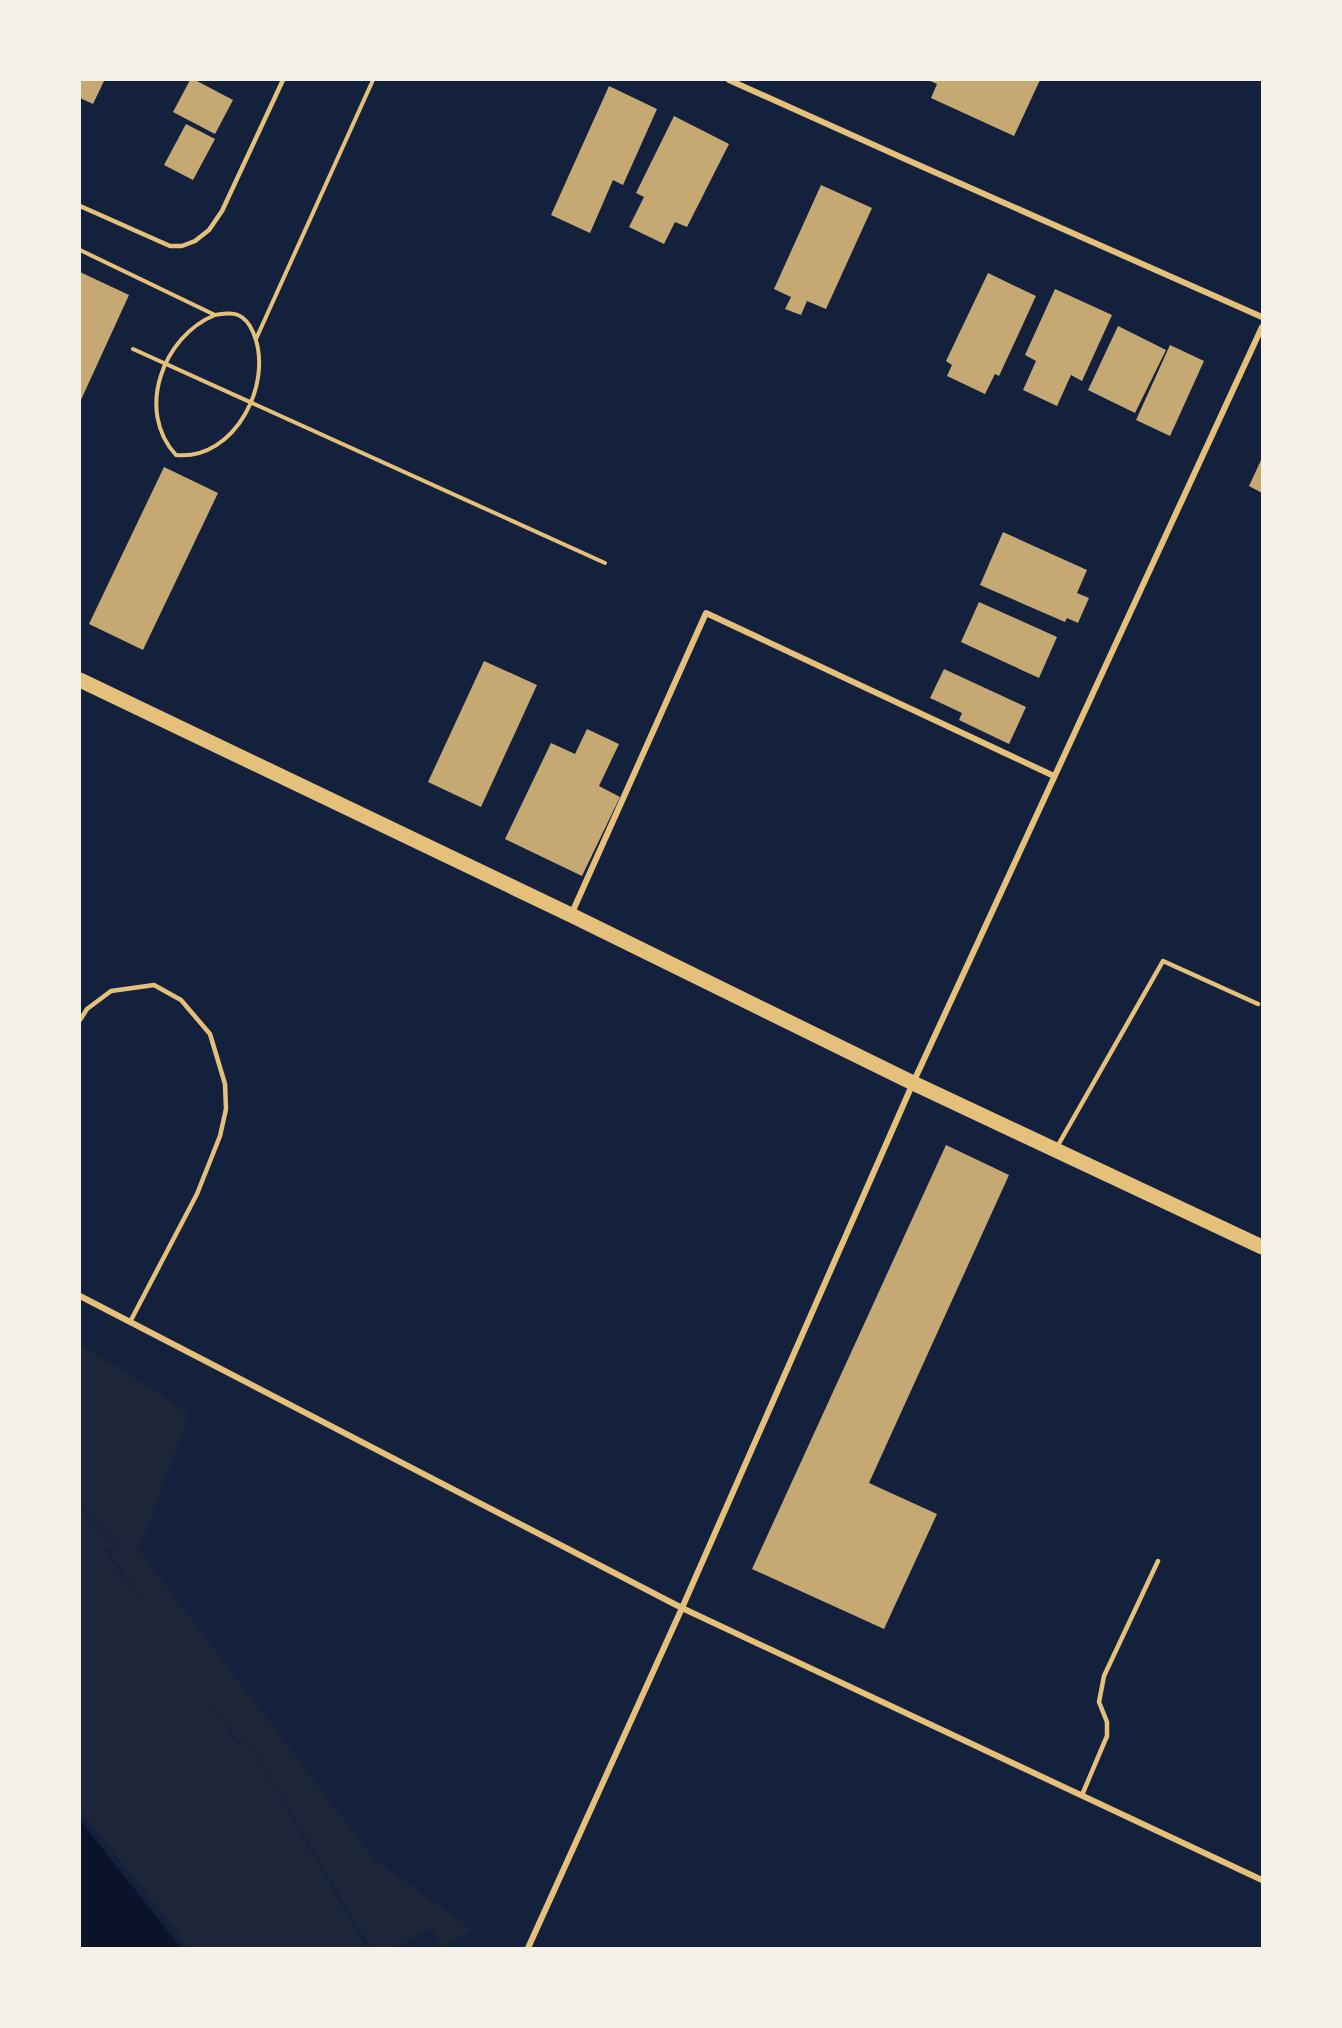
<svg xmlns="http://www.w3.org/2000/svg" width="1342" height="2028" font-family="Commissioner,sans-serif">
	<style>
		.green { fill: #1d2539 }
		.water { fill: #0b132b }
		.building { fill: #c6a872 }
		.lines { fill: none; stroke-linecap: round; stroke-linejoin: round }
		.path { stroke: #e5c07b; stroke-width: 4 }
		.service { stroke: #e5c07b; stroke-width: 4.5 }
		.minor { stroke: #e5c07b; stroke-width: 6 }
		.primary { stroke: #e5c07b; stroke-width: 15 }
	</style>
	<rect width="100%" height="100%" fill="#14213d"/>
	<polygon class="green" points="80,1344 164,1396 189,1415 139,1550 374,1859 473,1930 442,1947 431,1929 394,1948 370,1948 252,1746 237,1740 201,1687 236,1742 252,1747 366,1948 190,1948 80,1810 80,1508 116,1546 104,1551 146,1606 109,1552 119,1547 80,1505"/>
	<polygon class="water" points="80,1820 181,1948 80,1948"/>
	<g class="building">
		<polygon points="80,80 104,81 93,104 80,98"/>
		<polygon points="190,80 195,80 233,100 215,134 173,112"/>
		<polygon points="928,80 1040,80 1014,136 931,98 937,84"/>
		<polygon points="609,86 657,109 623,185 613,180 590,233 551,215"/>
		<polygon points="674,116 729,144 687,227 675,222 664,244 629,227 644,197 636,193"/>
		<polygon points="186,124 215,139 193,180 164,165"/>
		<polygon points="821,185 872,208 826,309 807,301 801,315 785,309 791,297 774,289"/>
		<polygon points="80,272 129,295 80,402"/>
		<polygon points="988,273 1036,296 999,376 995,374 985,394 947,376 952,365 946,361"/>
		<polygon points="1055,289 1112,315 1082,381 1071,375 1057,406 1023,390 1036,361 1025,355"/>
		<polygon points="1118,326 1166,350 1135,413 1088,390"/>
		<polygon points="1170,345 1204,361 1170,436 1136,420"/>
		<polygon points="1262,458 1262,493 1249,486"/>
		<polygon points="164,467 218,493 143,650 89,624"/>
		<polygon points="1003,532 1087,570 1077,593 1089,598 1078,623 1067,618 1065,622 980,585"/>
		<polygon points="979,602 1057,637 1039,678 961,642"/>
		<polygon points="484,661 537,685 481,807 428,782"/>
		<polygon points="944,669 1026,707 1009,744 959,720 962,713 930,698"/>
		<polygon points="587,729 619,744 599,786 620,797 582,876 505,839 551,743 575,754"/>
		<polygon points="946,1145 1009,1175 869,1483 937,1514 884,1629 752,1569"/>
	</g>
	<g class="lines">
		<g class="path">
			<path d="M80 250 215 315C222 314 231 312 238 315 245 318 250 325 253 332 275 382 235 461 176 455 135 411 163 336 215 315"/>
			<polyline points="256,339 373,80"/>
			<polyline points="133,349 605,563"/>
		</g>
		<g class="service">
			<polyline points="80,206 170,246 182,246 195,241 209,230 222,211 283,80"/>
			<polyline points="80,1020 87,1009 111,991 154,985 181,1000 210,1034 225,1084 226,1109 220,1136 197,1194 130,1322"/>
			<polyline points="1057,1147 1163,961 1258,1004"/>
			<polyline points="1082,1795 1107,1736 1107,1722 1099,1702 1104,1676 1158,1561"/>
		</g>
		<g class="minor">
			<polyline points="729,80 914,163 1262,317"/>
			<polyline points="571,915 706,613 1054,776"/>
			<polyline points="80,1296 682,1608 1262,1880"/>
			<polyline points="528,1948 682,1608 913,1083 1262,327"/>
		</g>
		<polyline class="primary" points="80,680 571,915 913,1083 1262,1247"/>
	</g>
	<rect width="1342" height="2028" fill="none" stroke="#f6f1e7" stroke-width="162"/>
</svg>
